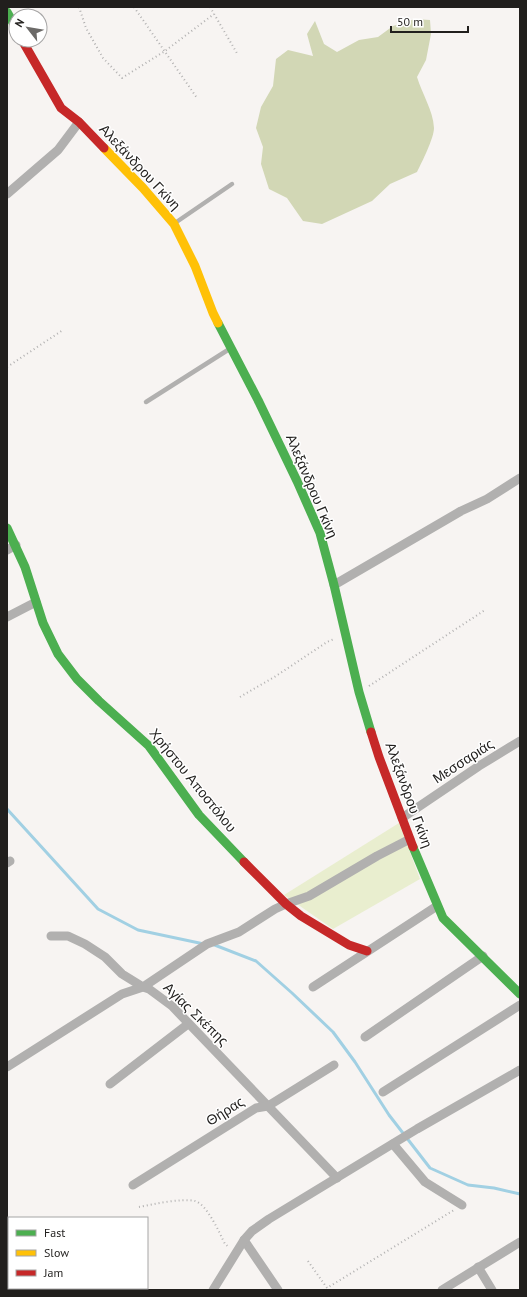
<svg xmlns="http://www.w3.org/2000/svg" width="527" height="1297" font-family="'PT Sans',sans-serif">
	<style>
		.green { fill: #e9eecf }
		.forest { fill: #d2d7b5 }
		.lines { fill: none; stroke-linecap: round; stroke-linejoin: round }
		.stream { stroke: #a1d0e3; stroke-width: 3 }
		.path { stroke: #b2b1b1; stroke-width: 2; stroke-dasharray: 1 3; stroke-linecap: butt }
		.lane { stroke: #b1b0af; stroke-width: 4.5 }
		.street { stroke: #b1b0af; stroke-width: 9 }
		.fast { stroke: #4caf50; stroke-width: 9 }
		.slow { stroke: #ffc107; stroke-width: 9 }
		.jam { stroke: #c62828; stroke-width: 9 }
		.labels { text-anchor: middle; stroke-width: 3; stroke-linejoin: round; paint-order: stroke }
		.street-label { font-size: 14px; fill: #211f1d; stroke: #fff }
	</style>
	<rect width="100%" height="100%" fill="#f7f4f2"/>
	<polygon class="green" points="399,823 420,879 333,929 284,895"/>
	<path class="forest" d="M415 19 430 20 431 34 426 60 417 77C422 94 433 110 434 128 434 138 422 162 417 172L390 184 372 201 322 224 303 221 287 198 269 189 261 164 263 147 256 128 261 107 273 86 276 59 288 50 313 56 307 34 315 21 324 44 337 52 359 40 378 37 393 26Z"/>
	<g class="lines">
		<g class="stream">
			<polyline points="7,809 98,909 138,930 204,944"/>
			<polyline points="212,944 256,961 292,993 333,1032 355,1062 389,1115 430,1168 468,1185 494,1188 520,1194"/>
		</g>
		<g class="path">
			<polyline points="79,7 86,28 103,58 122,78 165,51 214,14"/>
			<polyline points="134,7 197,98"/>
			<polyline points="210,7 238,55"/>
			<polyline points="7,367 63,330"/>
			<polyline points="369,686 485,610"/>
			<polyline points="240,697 276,676 327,642 334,639"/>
			<path d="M139 1207C154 1204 181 1198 195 1201 207 1204 220 1234 225 1244L229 1247"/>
			<polyline points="308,1261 327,1288 454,1210"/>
		</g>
		<g class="lane">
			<polyline points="175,223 232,184"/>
			<polyline points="146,402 231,348"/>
		</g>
		<g class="street">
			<polyline points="7,194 58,150 79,122"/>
			<polyline points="7,550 16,545"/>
			<polyline points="334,585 461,511 487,499 520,478"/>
			<polyline points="7,617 36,602"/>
			<polyline points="402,818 479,766 520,741"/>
			<polyline points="7,863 10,861"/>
			<polyline points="51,936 68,936 85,944 105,957 122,974 143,987 207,944 239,932 275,909 286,904 309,896 377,856 410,839"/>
			<polyline points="313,987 437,906"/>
			<polyline points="365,1037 483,956"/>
			<polyline points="7,1067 122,994 143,987 149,989 172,1006 337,1178"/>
			<polyline points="110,1084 188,1024"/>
			<polyline points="383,1092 520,1005"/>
			<polyline points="393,1144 425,1182 462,1205"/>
			<polyline points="133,1185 256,1108 268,1106 334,1065"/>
			<polyline points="244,1240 278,1290"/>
			<polyline points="478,1267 492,1290"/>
			<polyline points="40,1290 43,1288"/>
			<polyline points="213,1290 244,1240 252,1231 269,1219 417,1129 520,1070"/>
			<polyline points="442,1290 520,1242"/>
		</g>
		<g class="fast">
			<polyline points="7,12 16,28"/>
			<polyline points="218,323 258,400 297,481 320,533 334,585 359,692 371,732"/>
			<polyline points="7,528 25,567 43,623 58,654 77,679 99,701 149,746 199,815 244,862"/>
			<polyline points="413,847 443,918 520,994"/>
		</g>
		<polyline class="slow" points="104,148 143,188 174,224 195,266 213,313 218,323"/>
		<g class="jam">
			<polyline points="22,40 61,108 79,122 104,148"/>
			<polyline points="371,732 379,757 413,847"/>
			<polyline points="244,862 286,904 301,916 349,945 367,951"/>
		</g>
	</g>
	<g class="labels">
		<g class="street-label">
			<text transform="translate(140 167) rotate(47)" y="5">Αλεξάνδρου Γκίνη</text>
			<text transform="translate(312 486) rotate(67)" y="5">Αλεξάνδρου Γκίνη</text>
			<text transform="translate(463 761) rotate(-33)" y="5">Μεσσαριάς</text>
			<text transform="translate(193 780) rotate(51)" y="5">Χρήστου Αποστόλου</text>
			<text transform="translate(409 795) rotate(70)" y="5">Αλεξάνδρου Γκίνη</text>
			<text transform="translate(196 1014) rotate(44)" y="5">Αγίας Σκέπης</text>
			<text transform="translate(225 1111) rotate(-32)" y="5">Θήρας</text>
		</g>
	</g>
	<rect width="527" height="1297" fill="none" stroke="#211f1d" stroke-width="16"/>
	<rect x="8" y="1217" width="140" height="72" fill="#ffffff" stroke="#a6a5a5"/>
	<rect x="16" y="1230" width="20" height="6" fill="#4caf50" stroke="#a6a5a5"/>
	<text x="44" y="1237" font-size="12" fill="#211f1d">Fast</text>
	<rect x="16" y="1250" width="20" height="6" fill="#ffc107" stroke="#a6a5a5"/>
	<text x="44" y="1257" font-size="12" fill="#211f1d">Slow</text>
	<rect x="16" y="1270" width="20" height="6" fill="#c62828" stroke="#a6a5a5"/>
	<text x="44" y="1277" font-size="12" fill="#211f1d">Jam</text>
	<g transform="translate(28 28) rotate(301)"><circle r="19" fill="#ffffff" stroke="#a6a5a5"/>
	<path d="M0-3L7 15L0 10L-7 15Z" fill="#6c6a68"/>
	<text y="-6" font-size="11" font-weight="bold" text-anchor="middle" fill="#211f1d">N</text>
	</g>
	<path d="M391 26v6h77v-6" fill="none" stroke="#211f1d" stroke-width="2"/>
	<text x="397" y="26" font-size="12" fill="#211f1d" stroke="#ffffff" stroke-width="3" paint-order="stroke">50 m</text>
</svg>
